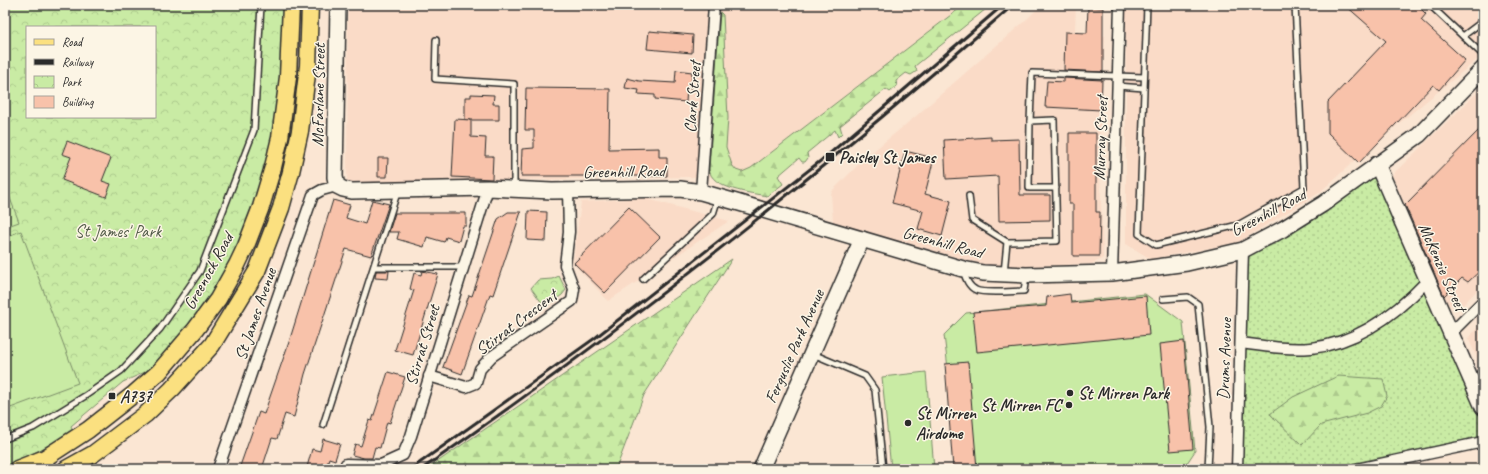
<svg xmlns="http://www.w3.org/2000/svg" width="1488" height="474" font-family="Caveat,sans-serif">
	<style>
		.built { fill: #fadbc7 }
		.grass { fill: url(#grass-dots); stroke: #7a8b68 }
		.forest { fill: url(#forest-firs); stroke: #7a8b68 }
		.park { fill: url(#park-crowns); stroke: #7a8b68; fill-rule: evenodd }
		.pitch { fill: #c9eba4; stroke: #7a8b68 }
		.building { fill: #f8c2aa; stroke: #2b2b2b }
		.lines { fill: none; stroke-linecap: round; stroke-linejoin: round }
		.lane-casing { stroke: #2b2b2b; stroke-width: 8 }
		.street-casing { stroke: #2b2b2b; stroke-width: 13 }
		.secondary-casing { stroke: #2b2b2b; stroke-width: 18 }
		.primary-casing { stroke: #2b2b2b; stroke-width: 19 }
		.lane { stroke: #fcf5e5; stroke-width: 5 }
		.street { stroke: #fcf5e5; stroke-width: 10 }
		.secondary { stroke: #fcf5e5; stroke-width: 15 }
		.primary { stroke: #fbe080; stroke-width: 16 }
		.rail { stroke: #2b2b2b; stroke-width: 3 }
		.poi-dot { fill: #2b2b2b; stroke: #fcf5e5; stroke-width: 1.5 }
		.labels { text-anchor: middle; stroke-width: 3; stroke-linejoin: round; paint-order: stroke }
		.street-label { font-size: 17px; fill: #2b2b2b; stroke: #fcf5e5 }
		.poi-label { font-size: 17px; font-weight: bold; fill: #2b2b2b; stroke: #fcf5e5; text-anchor: start }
		.park-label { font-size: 17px; fill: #525b49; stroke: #fcf5e5 }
	</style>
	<defs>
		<pattern id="grass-dots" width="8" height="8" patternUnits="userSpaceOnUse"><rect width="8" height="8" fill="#c9eba4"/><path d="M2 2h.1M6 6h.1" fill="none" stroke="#adca8d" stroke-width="1.8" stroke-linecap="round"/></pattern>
		<pattern id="forest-firs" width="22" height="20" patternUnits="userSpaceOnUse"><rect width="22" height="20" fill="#c9eba4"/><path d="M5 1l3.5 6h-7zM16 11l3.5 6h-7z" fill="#adca8d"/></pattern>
		<pattern id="park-crowns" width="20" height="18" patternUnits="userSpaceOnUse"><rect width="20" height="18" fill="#c9eba4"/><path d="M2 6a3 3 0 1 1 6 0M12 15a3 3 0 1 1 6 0" fill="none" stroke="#adca8d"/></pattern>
	</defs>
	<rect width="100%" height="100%" fill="#fbe6d3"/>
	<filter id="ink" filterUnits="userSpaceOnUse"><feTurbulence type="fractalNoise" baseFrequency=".025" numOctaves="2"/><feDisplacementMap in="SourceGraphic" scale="8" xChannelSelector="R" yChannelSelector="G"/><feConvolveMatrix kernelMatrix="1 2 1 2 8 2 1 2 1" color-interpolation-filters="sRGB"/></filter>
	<g filter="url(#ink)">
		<g class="built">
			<polygon points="348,5 964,5 755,165 748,188 720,181 709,176 689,177 347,183"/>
			<polygon points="1041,5 1076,5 1075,31 1105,36 1099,146 1103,258 1092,264 990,267 833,222 831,194 833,190 865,158 916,116 1027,19"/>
			<polygon points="1126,5 1483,5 1483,55 1364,152 1319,193 1237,243 1151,259 1126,244"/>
			<polygon points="1483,87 1483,284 1460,308 1448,304 1392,175"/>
			<polygon points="644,198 729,221 608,301 573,263 581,202"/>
			<polygon points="1483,322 1483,371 1468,338"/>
		</g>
		<polygon class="grass" points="1375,173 1483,424 1483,436 1326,469 1241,469 1247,252 1275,244"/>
		<g class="forest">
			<path d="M964 5H991L915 66 917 71 911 75 906 73 896 81 897 86 890 92 886 89 840 126 842 133 838 137 835 130 807 153 808 158 805 162H802L799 158 778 176 783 184 767 196C751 193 711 189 709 169L720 12 723 15 728 118 726 147 732 165 736 170 742 172 751 168Z"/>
			<polygon points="732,259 644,395 616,469 427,469"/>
			<polygon points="1338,376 1383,379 1387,396 1381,406 1367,413 1321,425 1302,445 1270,414 1293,397"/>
		</g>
		<g class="park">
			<path d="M5 5H284L278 106 264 180 232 262 200 313 154 368 123 382 71 426 74 432 22 459 5 466ZM27 27H155V117H27Z"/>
			<polygon points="559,276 566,290 562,295 545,307 531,288 538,280 552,279"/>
		</g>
		<g class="pitch">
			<polygon points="5,185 19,222 5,227"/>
			<polygon points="21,231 78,383 5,410 5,237"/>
			<polygon points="1145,294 1183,322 1195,451 1183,469 960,469 944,335 966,313"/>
			<polygon points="926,372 934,469 891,469 882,377"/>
		</g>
		<g class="building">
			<polygon points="1345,5 1417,5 1426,14 1421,20 1465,60 1439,90 1433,85 1359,163 1328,133 1328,102 1386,41"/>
			<polygon points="1088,7 1103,8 1103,72 1064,70 1065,32 1087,33"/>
			<polygon points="649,31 693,35 692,53 647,49"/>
			<polygon points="676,70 692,72 691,88 687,88 686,102 655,99 655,95 638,94 639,90 625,88 627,78 639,81 675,83"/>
			<polygon points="1064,78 1102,80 1101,110 1045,107 1047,81 1064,82"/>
			<polygon points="526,88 610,89 609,149 659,148 659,157 667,157 667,176 521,176 522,149 534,148 534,130 525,130"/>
			<polygon points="471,94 494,95 493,104 499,104 499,120 465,120 465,97 471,97"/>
			<polygon points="455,119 471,120 471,137 486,138 485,156 493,156 492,179 452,177"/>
			<polygon points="1483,126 1483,268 1468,282 1462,278 1444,296 1405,205"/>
			<polygon points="1069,133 1096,133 1096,212 1100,212 1099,256 1073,256 1073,204 1069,204"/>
			<polygon points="991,137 991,140 1019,139 1020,195 1050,195 1050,220 999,221 998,176 946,179 944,140"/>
			<polygon points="67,141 111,158 102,181 111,184 106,197 62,180 71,157 62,154"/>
			<polygon points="905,151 934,158 925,194 951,201 942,236 918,229 923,211 892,203"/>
			<polygon points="378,158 388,158 387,177 378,177"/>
			<polygon points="333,200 350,205 346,218 365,224 372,200 389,204 371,256 346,249 305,374 294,417 285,414 277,439 272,438 262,469 254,466 254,469 239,469 259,412 264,414 289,342"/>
			<polygon points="629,207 660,237 605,293 574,263"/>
			<polygon points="528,211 547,212 546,241 527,240"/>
			<polygon points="508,212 521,212 493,295 490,294 462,374 443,367 469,295 472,296 498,219"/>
			<polygon points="395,213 466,213 466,226 463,226 459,241 446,237 444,242 427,237 424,247 397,239 399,232 389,232"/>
			<polygon points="376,271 389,271 388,279 375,278"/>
			<polygon points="422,271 438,274 413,355 395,350 414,290 410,289 414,273 421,275"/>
			<polygon points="1070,294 1071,303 1146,296 1149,335 977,352 973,312 1046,306 1047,297"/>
			<polygon points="1184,341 1193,449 1170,451 1160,344"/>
			<polygon points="968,362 977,469 953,469 945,364"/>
			<polygon points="388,372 405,377 390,423 387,422 380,448 375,447 372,458 364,458 352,455 355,444 361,446 369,420 372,421"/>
			<polygon points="323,439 340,444 335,460 329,458 327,465 322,463 320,469 307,467 312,449 320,451"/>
		</g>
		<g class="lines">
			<g class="lane-casing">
				<g id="lane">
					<polyline points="1147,5 1139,234 1156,245 1238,225 1304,188 1295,5"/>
					<polyline points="1430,5 1483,55"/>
					<polyline points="1463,36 1483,21"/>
					<polyline points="436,40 435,79 514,84 514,187"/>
					<polyline points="1117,86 1144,88"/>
					<polyline points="1030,121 1032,73 1144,77"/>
					<polyline points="969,196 972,220 1007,242"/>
					<polyline points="374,267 463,267"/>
					<path d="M964 272C965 278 969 287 976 290 984 294 1014 291 1024 291L1026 277"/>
					<polyline points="1004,273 1007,242 1057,241 1054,120 1030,121 1029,188 1056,188"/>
					<polyline points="643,279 713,214 718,198"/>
					<polyline points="1163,299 1188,297 1198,304 1210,427 1208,469"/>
					<polyline points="813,354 865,376 875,390 883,469"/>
					<polyline points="323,425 397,193"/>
					<polyline points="5,439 33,428 85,396 121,371 160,329 200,271 254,130 261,5"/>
				</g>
			</g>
			<g class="street-casing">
				<g id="street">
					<polyline points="701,192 714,5"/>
					<polyline points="1112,273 1120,5"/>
					<polyline points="1451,333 1483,301"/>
					<path d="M1241 343C1264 346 1288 350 1311 348 1358 343 1396 314 1427 281"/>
					<polyline points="429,376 466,387 476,383 480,369 491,357 572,301 574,289 565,265 569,232 568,191"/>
					<polyline points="45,458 51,469"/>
					<polyline points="346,464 381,465 403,455 411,436 488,188"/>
					<polyline points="218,469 313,195 322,190 337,186"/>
					<polyline points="1237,469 1243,250"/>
					<polyline points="1357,469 1483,442"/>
				</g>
			</g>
			<g class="secondary-casing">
				<g id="secondary">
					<polyline points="338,5 335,177 337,186 343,189 352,191 488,188 552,191 680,189 701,192 736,202 963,269 983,273 1026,275 1112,273 1187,263 1243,250 1283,229 1323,204 1419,135 1483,69"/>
					<polyline points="1377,164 1483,407"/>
					<polyline points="761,469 862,239"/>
				</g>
			</g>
			<g class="primary-casing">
				<g id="primary">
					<polyline points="17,469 45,458 88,430 134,394 159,372 195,330 218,299 237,265 246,246 261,207 273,167 280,138 288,77 291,5"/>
					<polyline points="66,469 93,454 146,414 172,389 212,345 257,271 281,208 291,172 300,131 308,66 310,5"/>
				</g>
			</g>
			<use href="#lane" class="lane"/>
			<use href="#street" class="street"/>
			<use href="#secondary" class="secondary"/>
			<use href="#primary" class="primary"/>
			<g class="rail">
				<polyline points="411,469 595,338 734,229 828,155 1003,5"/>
				<path d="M422 469C628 327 824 170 1013 5"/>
			</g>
		</g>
	</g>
	<g class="poi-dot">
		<rect x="825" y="152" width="10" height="10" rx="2"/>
		<circle cx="1070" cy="393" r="4"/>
		<rect x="108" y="392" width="8" height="8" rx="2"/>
		<circle cx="1069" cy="405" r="4"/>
		<circle cx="908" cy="423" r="4"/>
	</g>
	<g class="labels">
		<g class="street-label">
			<text transform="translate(318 95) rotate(-89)" y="6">McFarlane Street</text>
			<text transform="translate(692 97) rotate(-86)" y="6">Clark Street</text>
			<text transform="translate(1100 138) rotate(-88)" y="6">Murray Street</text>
			<text transform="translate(624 171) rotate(-1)" y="6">Greenhill Road</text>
			<text transform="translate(1268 212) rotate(-28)" y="6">Greenhill Road</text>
			<text transform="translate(943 242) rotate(15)" y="6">Greenhill Road</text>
			<text transform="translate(1443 267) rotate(66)" y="6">McKenzie Street</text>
			<text transform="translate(208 271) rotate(-61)" y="6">Greenock Road</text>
			<text transform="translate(255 314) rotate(-71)" y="6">St James Avenue</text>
			<text transform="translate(516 322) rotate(-37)" y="6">Stirrat Crescent</text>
			<text transform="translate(422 345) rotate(-73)" y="6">Stirrat Street</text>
			<text transform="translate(794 346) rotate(-66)" y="6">Ferguslie Park Avenue</text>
			<text transform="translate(1224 359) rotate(-88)" y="6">Drums Avenue</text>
		</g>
		<g class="poi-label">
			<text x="839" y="163">Paisley St James</text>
			<text x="1078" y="399">St Mirren Park</text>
			<text x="120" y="402">A737</text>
			<text x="1061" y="411" text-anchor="end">St Mirren FC</text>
			<text x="916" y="419">St Mirren<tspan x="916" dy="20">Airdome</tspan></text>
		</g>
		<g class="park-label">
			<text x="118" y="237">St James' Park</text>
		</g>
	</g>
	<rect width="1488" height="474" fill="none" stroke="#fcf5e5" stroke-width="20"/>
	<rect x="10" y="10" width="1468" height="454" fill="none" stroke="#2b2b2b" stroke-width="1.5" filter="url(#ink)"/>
	<rect x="26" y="26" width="130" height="92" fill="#fcf5e5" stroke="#a8a49b"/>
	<rect x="34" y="39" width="20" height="6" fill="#fbe080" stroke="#a8a49b"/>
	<text x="62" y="46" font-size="12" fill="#2b2b2b">Road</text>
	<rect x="34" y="59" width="20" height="6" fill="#2b2b2b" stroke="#a8a49b"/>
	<text x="62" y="66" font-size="12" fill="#2b2b2b">Railway</text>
	<rect x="34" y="76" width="20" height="12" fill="url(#park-crowns)" stroke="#a8a49b"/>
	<text x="62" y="86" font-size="12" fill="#2b2b2b">Park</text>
	<rect x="34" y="96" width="20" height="12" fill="#f8c2aa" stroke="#a8a49b"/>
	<text x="62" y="106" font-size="12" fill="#2b2b2b">Building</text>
</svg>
